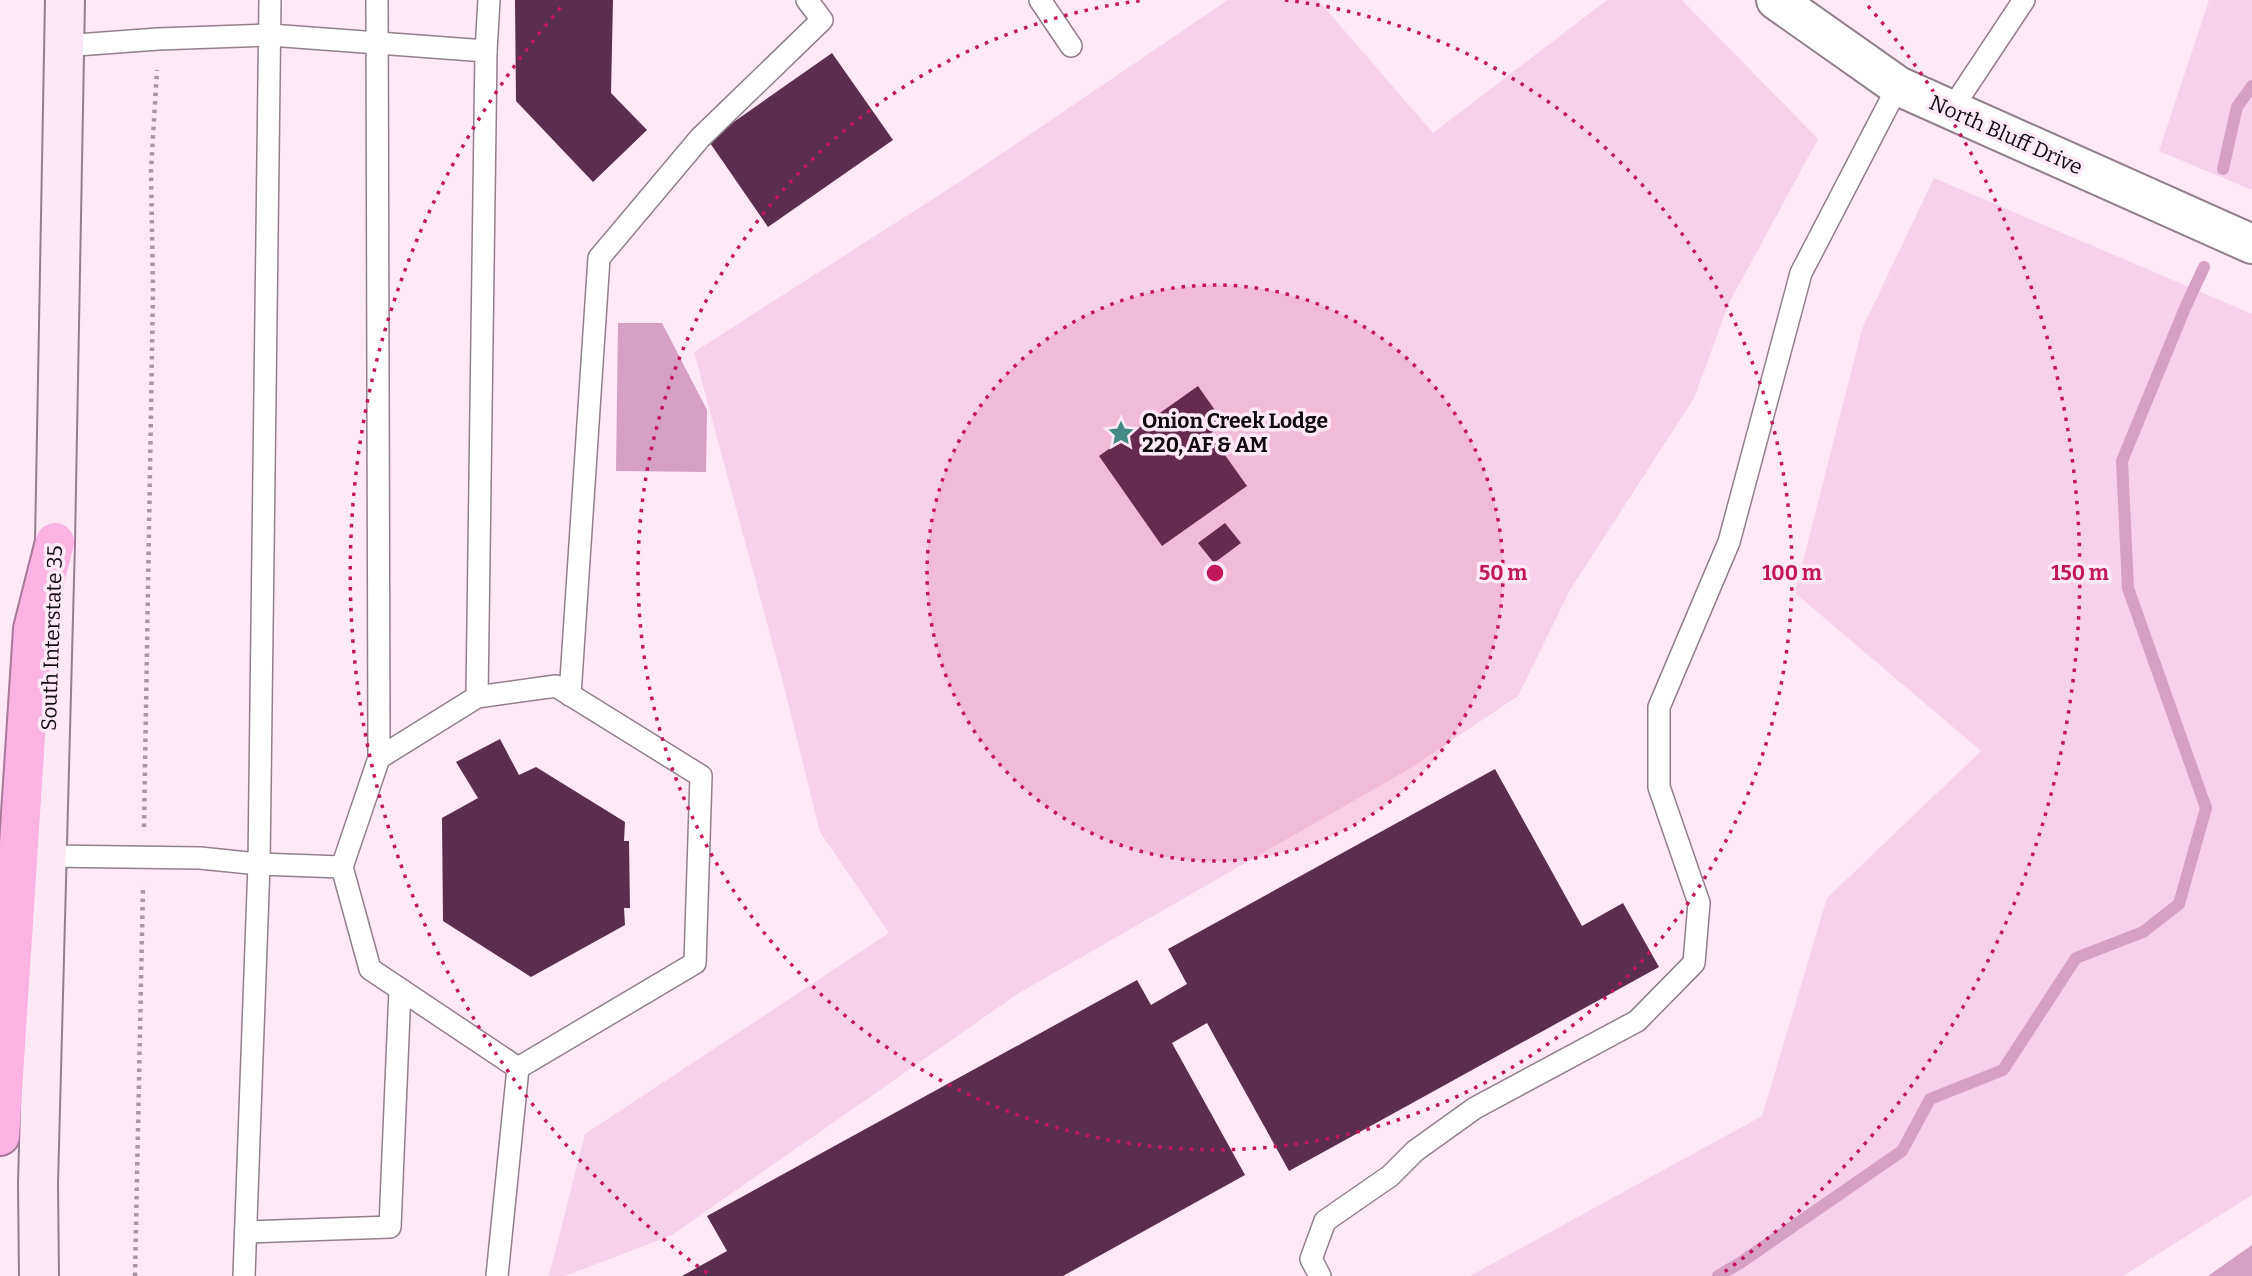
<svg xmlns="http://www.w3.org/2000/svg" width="2252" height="1276" font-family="Bitter,serif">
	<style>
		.green { fill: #f7d1e9 }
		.water { fill: #d6a0c3 }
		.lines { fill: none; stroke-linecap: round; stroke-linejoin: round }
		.stream { stroke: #d6a0c3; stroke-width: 12 }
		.building { fill: #5b2e4d }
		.service-casing { stroke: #927f8b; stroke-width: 24 }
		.minor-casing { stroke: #927f8b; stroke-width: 42 }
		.secondary-casing { stroke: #927f8b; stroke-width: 42 }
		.motorway-casing { stroke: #a87898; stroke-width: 42 }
		.path { stroke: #a897a2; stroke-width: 4.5; stroke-dasharray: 3.5 5; stroke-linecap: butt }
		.service { stroke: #fff; stroke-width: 21 }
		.minor { stroke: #fff; stroke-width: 38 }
		.secondary { stroke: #fee8f6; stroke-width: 38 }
		.motorway { stroke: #fab3e2; stroke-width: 38 }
		.ring { fill: none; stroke: #c2185b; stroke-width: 3.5; stroke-dasharray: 3.5 7 }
		.labels { text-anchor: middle; stroke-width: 7; stroke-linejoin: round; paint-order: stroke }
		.street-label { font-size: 21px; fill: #110a0e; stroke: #ffe9f7 }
		.poi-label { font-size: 21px; font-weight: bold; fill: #110a0e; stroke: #ffe9f7; text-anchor: start }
		.centre { fill: #c2185b; stroke: #ffe9f7; stroke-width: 3.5 }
		.ring-label { font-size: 21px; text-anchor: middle; font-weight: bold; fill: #c2185b; stroke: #ffe9f7; stroke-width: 7; stroke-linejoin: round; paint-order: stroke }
	</style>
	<rect width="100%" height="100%" fill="#ffe9f7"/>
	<g class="green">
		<polygon points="1228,0 1318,0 1433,133 1607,0 1682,0 1818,139 1729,303 1694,398 1570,590 1518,696 1409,769 1019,993 672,1235 565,1276 549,1276 585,1134 889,933 820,832 782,679 694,352 964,179"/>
		<polygon points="2209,0 2252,0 2252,190 2159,151"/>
		<polygon points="1934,178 2252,314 2252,1195 2123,1276 1470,1276 1762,1116 1827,898 1981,751 1795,593 1862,329"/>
	</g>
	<g class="water">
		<polygon points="618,323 662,323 707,410 706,472 616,471"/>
		<polygon points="2252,1245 2252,1276 2208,1276"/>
	</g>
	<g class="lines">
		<g class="stream">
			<polyline points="2223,169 2237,107 2252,86"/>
			<polyline points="1718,1276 1740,1263 1902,1151 1930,1099 2003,1070 2076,958 2143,932 2179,904 2206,808 2128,588 2122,461 2185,308 2204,267"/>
		</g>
	</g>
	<g class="building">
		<polygon points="515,0 613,0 611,93 647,130 593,182 516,101"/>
		<polygon points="832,53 893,140 768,227 708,140"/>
		<polygon points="1198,386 1224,423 1210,434 1247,486 1162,546 1099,456"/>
		<polygon points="1225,523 1241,543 1214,563 1198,543"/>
		<polygon points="500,739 519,775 536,767 625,822 624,841 629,841 630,908 624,908 625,925 531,977 443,921 442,818 478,798 456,762"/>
		<polygon points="1495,769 1582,926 1623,903 1659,967 1289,1171 1207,1023 1172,1043 1245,1175 1063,1276 682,1276 727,1251 707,1216 1137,980 1151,1005 1187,984 1168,949"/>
	</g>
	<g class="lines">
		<g class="service-casing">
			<g id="service">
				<polyline points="377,0 379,758"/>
				<polyline points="1040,0 1071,46"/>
				<polyline points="63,46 158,39 270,35 486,51 477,697"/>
				<polyline points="486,51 489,0"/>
				<polyline points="1951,110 2024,0"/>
				<polyline points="570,695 599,258 700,138 822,20 807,0"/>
				<polyline points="46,856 200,858 259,864 342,867 370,969 518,1068 695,963 701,776 556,686 477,697 379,758 342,867"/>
				<polyline points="246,1232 390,1227 400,989"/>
				<polyline points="244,1276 259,864 270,0"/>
				<polyline points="497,1276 518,1068"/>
				<polyline points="1320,1276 1311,1259 1325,1221 1390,1176 1415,1151 1475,1108 1637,1021 1694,963 1699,903 1659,787 1659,707 1729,542 1801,273 1898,86"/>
			</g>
		</g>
		<g class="minor-casing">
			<polyline id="minor" points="1776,0 1898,86 2252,244"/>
		</g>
		<g class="secondary-casing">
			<polyline id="secondary" points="39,1276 38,1184 55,542 65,0"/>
		</g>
		<g class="motorway-casing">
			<polyline id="motorway" points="0,1136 33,629 55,542"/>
		</g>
		<g class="path">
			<polyline points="144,827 153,291 151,171 157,70"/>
			<polyline points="135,1276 143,885"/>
		</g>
		<use href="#service" class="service"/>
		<use href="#minor" class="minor"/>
		<use href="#secondary" class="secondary"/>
		<use href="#motorway" class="motorway"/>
	</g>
	<circle cx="1215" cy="573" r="288" fill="#c2185b" fill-opacity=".12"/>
	<g class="ring">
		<circle cx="1215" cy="573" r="288"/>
		<path d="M1285 0A577 577 0 1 1 1145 0"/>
		<path d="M707 1273A865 865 0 0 1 562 6M1868 6A865 865 0 0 1 1723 1273"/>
	</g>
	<defs>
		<g id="sight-bare" transform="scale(2.1)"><path d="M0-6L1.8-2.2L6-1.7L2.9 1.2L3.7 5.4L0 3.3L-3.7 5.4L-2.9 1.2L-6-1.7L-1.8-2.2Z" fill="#438a85" stroke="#ffe9f7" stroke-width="2.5" paint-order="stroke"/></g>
	</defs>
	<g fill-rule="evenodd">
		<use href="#sight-bare" x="1121" y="433"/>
	</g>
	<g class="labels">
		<g class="street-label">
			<text transform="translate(2006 135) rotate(24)" y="7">North Bluff Drive</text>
			<text transform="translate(52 638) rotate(-88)" y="7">South Interstate 35</text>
		</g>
		<g class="poi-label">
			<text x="1142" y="428">Onion Creek Lodge<tspan x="1142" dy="24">220, AF &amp; AM</tspan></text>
		</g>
	</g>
	<circle cx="1215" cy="573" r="10" class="centre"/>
	<g class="ring-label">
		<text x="1503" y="580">50 m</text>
		<text x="1792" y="580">100 m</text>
		<text x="2080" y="580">150 m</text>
	</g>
</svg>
